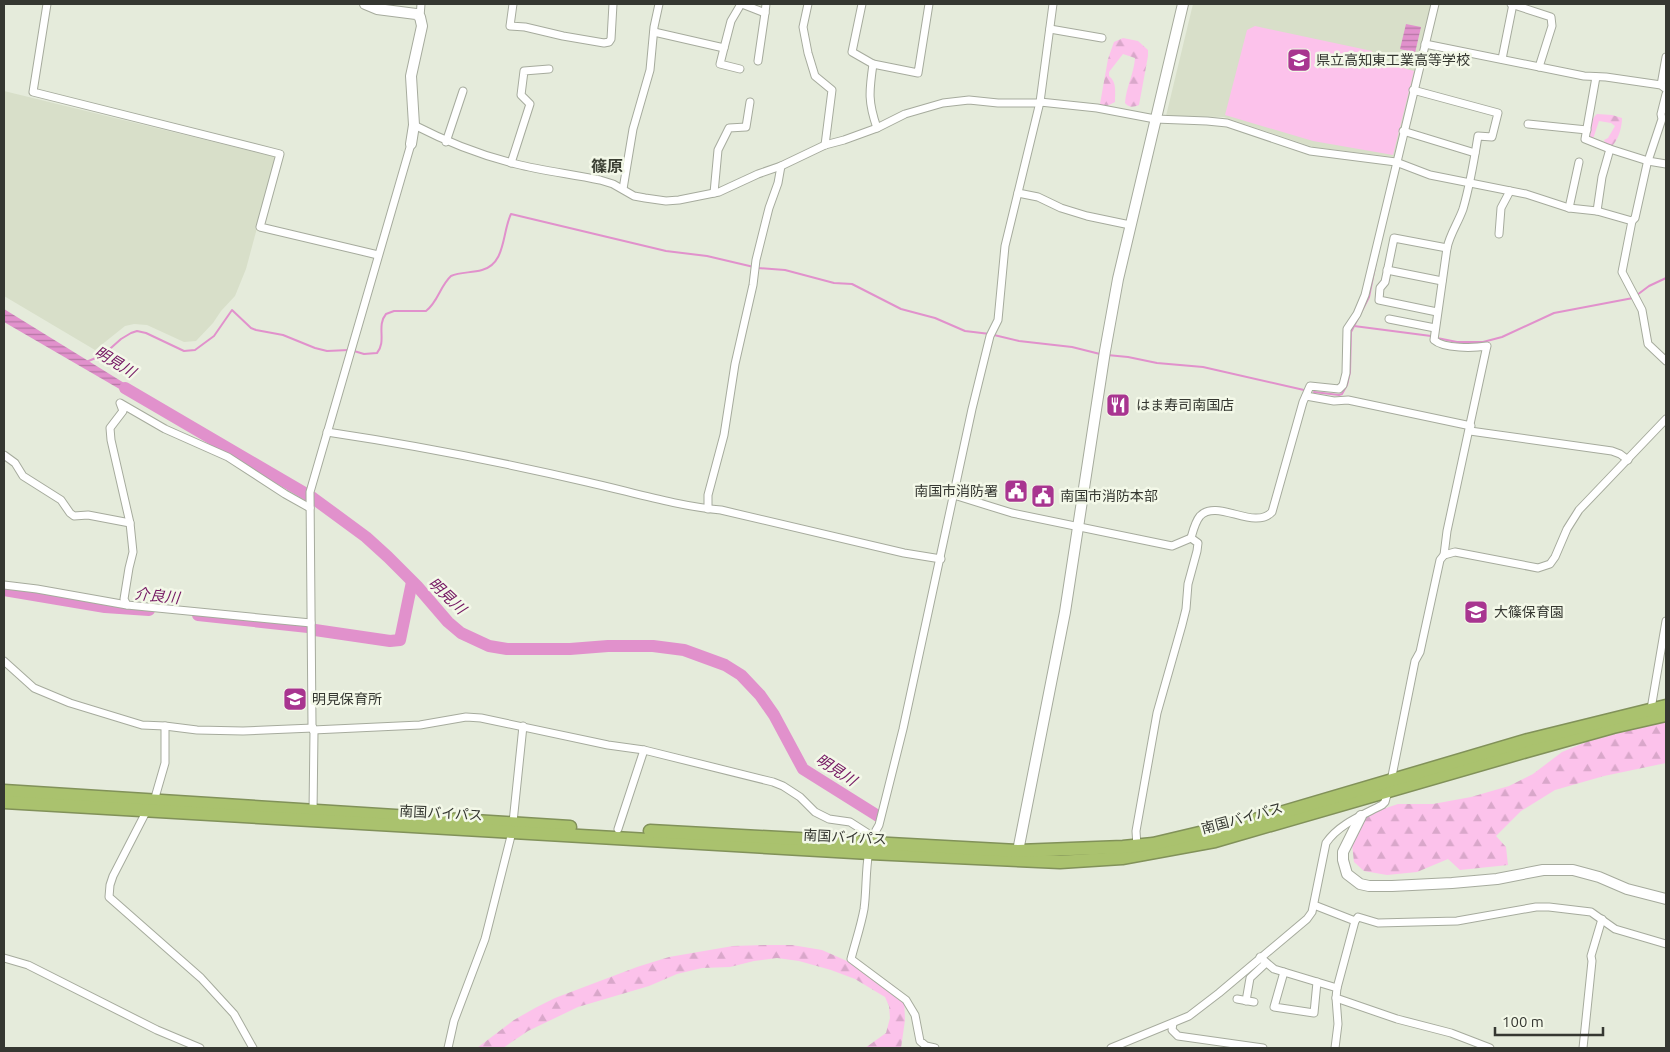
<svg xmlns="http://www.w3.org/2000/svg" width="1670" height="1052" font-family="Ubuntu,'Noto Sans JP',sans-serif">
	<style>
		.built { fill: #d8dfc9 }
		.forest { fill: url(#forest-firs) }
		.garden { fill: #fcc2eb }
		.water { fill: url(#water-rules) }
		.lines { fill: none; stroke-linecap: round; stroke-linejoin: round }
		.stream { stroke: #e191cc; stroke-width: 2 }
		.river { stroke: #e191cc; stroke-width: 12 }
		.street-casing { stroke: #a6ab9d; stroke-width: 9 }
		.secondary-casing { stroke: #a6ab9d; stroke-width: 12 }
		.highway-casing { stroke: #819159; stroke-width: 15 }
		.street { stroke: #fff; stroke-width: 7 }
		.secondary { stroke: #fff; stroke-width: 10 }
		.highway { stroke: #aac26e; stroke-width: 12 }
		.labels { text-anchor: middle; stroke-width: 5; stroke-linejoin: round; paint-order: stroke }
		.poi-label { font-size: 14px; fill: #353731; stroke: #f3f8e8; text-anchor: start }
		.street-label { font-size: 14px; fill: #353731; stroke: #f3f8e8 }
		.water-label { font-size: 15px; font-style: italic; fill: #741562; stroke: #f3f8e8 }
		.quarter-label { font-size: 16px; font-weight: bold; fill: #3c4034; stroke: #f3f8e8 }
	</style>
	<defs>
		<pattern id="forest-firs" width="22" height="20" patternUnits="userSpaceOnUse" patternTransform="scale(1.25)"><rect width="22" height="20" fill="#fcc2eb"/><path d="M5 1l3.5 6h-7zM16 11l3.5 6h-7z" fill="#d9a7ca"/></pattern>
		<pattern id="water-rules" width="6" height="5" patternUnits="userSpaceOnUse" patternTransform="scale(1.25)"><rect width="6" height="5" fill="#e191cc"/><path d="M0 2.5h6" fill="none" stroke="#b777a6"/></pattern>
	</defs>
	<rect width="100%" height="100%" fill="#e5ebdb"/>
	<g class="built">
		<polygon points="1193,4 1433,4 1395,157 1313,147 1224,117 1166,116"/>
		<polygon points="4,91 276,157 246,269 235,296 221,311 213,323 196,341 184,342 147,325 134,324 125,326 95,350 4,296"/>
	</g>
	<g class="forest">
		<path d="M1123 38 1138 41 1148 50V56L1139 105C1133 107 1129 108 1125 103 1126 87 1134 74 1135 58L1123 54 1109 72V76C1117 82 1115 92 1115 102L1105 107 1100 104 1108 59 1114 42Z"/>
		<path d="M1597 114 1612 115 1622 118C1622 128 1618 140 1612 146L1606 145 1604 140 1608 138 1615 126 1611 123 1599 121 1593 139 1589 137C1589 129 1591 119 1597 114Z"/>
		<polygon points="1666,721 1666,763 1604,776 1555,790 1521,811 1496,836 1506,847 1508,865 1460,870 1448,859 1417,872 1387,875 1364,871 1354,862 1352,844 1359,826 1371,813 1398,804 1433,804 1471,797 1509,786 1533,774 1562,752 1589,741"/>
		<polygon points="766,945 792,945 822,950 874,973 893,985 904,998 905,1020 901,1048 865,1048 886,1033 890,1018 889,1006 885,997 855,979 831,970 799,961 777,958 754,961 730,967 702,968 677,974 649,986 578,1007 528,1031 503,1048 477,1048 514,1020 535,1008 555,998 637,967 669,957 733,946"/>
	</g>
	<polygon class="garden" points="1255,26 1372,51 1371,59 1414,71 1393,155 1313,141 1225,115 1247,30"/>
	<g class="water">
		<polygon points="1406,24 1421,27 1415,53 1400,49"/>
		<polygon points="4,309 142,394 135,398 4,322"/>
	</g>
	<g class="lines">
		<g class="stream">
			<polyline points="1354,326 1431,336"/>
			<polyline points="994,335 1019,341 1072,347 1100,354"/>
			<polyline points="1437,338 1457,342 1483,342 1502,337 1554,313 1633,298 1649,286 1666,278"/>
			<path d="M354 351 364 354 377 353C387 341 376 326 386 314L394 311H426C438 302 440 286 451 276 460 272 471 273 482 270 506 264 502 232 511 214L666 251 707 256 758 268 785 270 834 283 852 284 901 309 935 318 965 331 990 334"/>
			<polyline points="1107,355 1128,357 1157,363 1203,367 1304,390"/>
			<polyline points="86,362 103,355 121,339 131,333 137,331 146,333 184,351 195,350 214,336 232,310 251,328 256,330 283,335 315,348 327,351 349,350"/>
			<polyline points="1314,392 1339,395 1342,394 1347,385 1350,372 1351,332 1369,297 1376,262"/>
		</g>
		<g class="river">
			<polyline points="125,388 313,498 366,537 388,557 417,586 448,622 461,633 489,646 507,649 570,649 608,646 653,646 684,650 725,665 741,675 760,695 774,715 803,769 878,816"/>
			<polyline points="4,590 105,607 149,610"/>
			<polyline points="198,615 308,627"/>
			<polyline points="315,630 390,641 400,640 412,582"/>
		</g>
		<g class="street-casing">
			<g id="street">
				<polyline points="47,4 33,92 280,154 260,227 378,255"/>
				<polyline points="513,4 510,26 525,27 563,36 604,43 609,42 611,39 613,4"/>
				<polyline points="742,4 765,13 766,4"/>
				<polyline points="808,4 803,27 808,53 815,76 832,90 825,145"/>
				<polyline points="862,4 852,52 873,64"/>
				<polyline points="1511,4 1551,17 1552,26 1539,67"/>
				<polyline points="420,17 421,4"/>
				<polyline points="1050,29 1102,38"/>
				<polyline points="654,32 724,48 731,21 741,4"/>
				<polyline points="1425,44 1584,76 1606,77 1661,85 1666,89"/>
				<polyline points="724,48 720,64 740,69"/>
				<polyline points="1502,59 1513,4"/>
				<polyline points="758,61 765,13"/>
				<polyline points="1596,77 1585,139 1610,149 1602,177 1597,211"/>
				<polyline points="1661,85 1666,57"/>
				<polyline points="1040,102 1097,108 1155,119 1207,121 1227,123 1310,151 1396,162 1430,175 1526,194 1569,208 1597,211 1632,221 1622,272 1642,310 1648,344 1666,361"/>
				<polyline points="1528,124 1587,130"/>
				<path d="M414 125C447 142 480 155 516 164 543 171 572 174 600 180L613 184 634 196 645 198 666 201 679 200 719 192 758 174 781 166 825 145 844 140 877 128 905 114 943 103 969 100 998 103H1040"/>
				<path d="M877 128C868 102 869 92 873 64L918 73 929 4"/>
				<polyline points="1403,131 1475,153"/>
				<polyline points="446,142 463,91"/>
				<polyline points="1610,149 1648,161 1666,164"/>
				<polyline points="511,163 530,104 521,95 524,71 549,69"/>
				<polyline points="623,189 633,129 650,70 654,27 659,4"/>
				<polyline points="714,193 718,150 729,128 746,127 750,102"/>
				<polyline points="1018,193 1038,197 1061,208 1087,216 1130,225"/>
				<polyline points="1569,208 1579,162"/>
				<polyline points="1632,221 1635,218 1647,164 1662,119 1661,114 1666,94"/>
				<polyline points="1499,234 1501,208 1510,191"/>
				<polyline points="1387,270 1442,281"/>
				<polyline points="1437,312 1379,300 1380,288 1385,282 1394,238 1447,248"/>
				<polyline points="1389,319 1435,328"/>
				<polyline points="1306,396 1334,401 1348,400 1471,426"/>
				<polyline points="1470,431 1612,451 1620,454 1628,460"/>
				<path d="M327 432C414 445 501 462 587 482 632 492 676 506 721 510L904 553 941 559"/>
				<polyline points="4,455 15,463 23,476 61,500 70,513 74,516 88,515 130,523"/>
				<polyline points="954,495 1012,513 1172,546 1191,538"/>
				<polyline points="310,508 285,494 228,457 165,429 120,403 123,411 110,428 111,440 130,523 133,552 129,568 124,599 127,605 311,623"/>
				<polyline points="708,509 708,495 724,435 735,364 753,285 756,260 769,208 778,183 781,166"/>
				<path d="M1191 538C1193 531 1195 522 1200 516 1217 498 1254 531 1272 512L1303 402 1310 386 1339 389 1343 385 1346 373 1347 329 1357 314 1365 295 1435 4"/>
				<polyline points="1444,555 1455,552 1538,568 1550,564 1555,557 1567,529 1579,510 1666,419"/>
				<polyline points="4,585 37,589 127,605"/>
				<polyline points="4,661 34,688 70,703 142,725 165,726 197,730 243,731 313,728"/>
				<polyline points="1651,709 1666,621"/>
				<polyline points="313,730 420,725 466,717 481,718 608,745 644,750 773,782 783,786 800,797 815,812 829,819 850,822 872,836"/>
				<path d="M1391 781 1415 661 1420 652 1440 560 1444 555 1447 531 1486 350 1487 346C1474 348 1444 349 1434 340L1447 248C1450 234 1458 223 1463 209 1470 185 1474 161 1478 136L1492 137 1498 113 1413 90"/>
				<polyline points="154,801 165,763 165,726"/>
				<polyline points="147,810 113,876 110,885 109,897 201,978 234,1014 253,1048"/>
				<polyline points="313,813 314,732 312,725 310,492 411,144"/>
				<polyline points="618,829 644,750"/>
				<polyline points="1137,847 1136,831 1157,713 1182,625 1186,609 1188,584 1197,551 1198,543 1191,538"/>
				<polyline points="1314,905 1355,921 1337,988"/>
				<polyline points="1355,921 1358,917 1378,923 1457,921 1536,907 1549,907 1591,912 1615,929 1666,944"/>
				<polyline points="1260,957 1274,969 1337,988 1336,998 1397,1019 1451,1033 1490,1048"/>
				<polyline points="4,958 28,965 157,1030 200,1048"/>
				<polyline points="1284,972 1274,1007 1314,1013 1317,982"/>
				<polyline points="1237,999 1254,1002"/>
				<polyline points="1246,1001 1250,978 1266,963"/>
				<polyline points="1173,1023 1172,1030 1178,1036 1263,1048"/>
				<polyline points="448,1048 454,1021 485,939 512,832 523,726"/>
				<path d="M935 1048 926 1046 920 1041 915 1015 906 1000 851 959C855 943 861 926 864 909 868 881 863 850 879 825L903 729 972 409 990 336 998 320 1005 246 1040 102 1053 4"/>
				<path d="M1111 1048 1189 1016 1219 993 1307 919 1312 912 1326 843C1339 824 1361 816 1382 805L1385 802 1388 791"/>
				<polyline points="1335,1048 1338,1024 1336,998"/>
				<polyline points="1583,1048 1592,961 1591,956 1602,919"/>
			</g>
		</g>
		<g class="secondary-casing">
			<g id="secondary">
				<polyline points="365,4 377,9 416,14 420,17 422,26 411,76 414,125 411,144"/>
				<polyline points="1361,816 1343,852 1343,860 1347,874 1360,884 1369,886 1392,886 1452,883 1497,879 1543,870 1573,870 1599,877 1627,889 1666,899"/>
				<polyline points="1017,856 1065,612 1105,351 1118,279 1183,4"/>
			</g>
		</g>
		<g class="highway-casing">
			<g id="highway">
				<polyline points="4,791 570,827"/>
				<polyline points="4,802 870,853 1060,862 1122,858 1215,841 1527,751 1613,727 1666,715"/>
				<polyline points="650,831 1018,851 1123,847 1153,844 1267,817 1528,740 1666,706"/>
			</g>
		</g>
		<use href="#street" class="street"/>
		<use href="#secondary" class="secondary"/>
		<use href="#highway" class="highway"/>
	</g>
	<defs>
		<g id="school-square" transform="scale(1.25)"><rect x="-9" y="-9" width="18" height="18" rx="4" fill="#a83590" stroke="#f3f8e8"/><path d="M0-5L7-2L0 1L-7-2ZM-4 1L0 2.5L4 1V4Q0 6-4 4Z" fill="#fff"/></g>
		<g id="restaurant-square" transform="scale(1.25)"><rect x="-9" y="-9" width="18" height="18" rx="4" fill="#a83590" stroke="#f3f8e8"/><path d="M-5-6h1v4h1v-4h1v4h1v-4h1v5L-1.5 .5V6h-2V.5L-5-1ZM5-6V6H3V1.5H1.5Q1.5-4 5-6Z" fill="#fff"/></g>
		<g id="civic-square" transform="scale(1.25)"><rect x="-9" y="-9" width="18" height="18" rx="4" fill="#a83590" stroke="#f3f8e8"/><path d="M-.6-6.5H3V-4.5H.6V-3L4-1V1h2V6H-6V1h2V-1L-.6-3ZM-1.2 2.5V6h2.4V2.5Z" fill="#fff"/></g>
	</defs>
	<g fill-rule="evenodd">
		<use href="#school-square" x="1299" y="60"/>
		<use href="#restaurant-square" x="1118" y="405"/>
		<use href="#civic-square" x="1016" y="491"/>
		<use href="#civic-square" x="1043" y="496"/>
		<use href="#school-square" x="1476" y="612"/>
		<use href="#school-square" x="295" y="699"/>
	</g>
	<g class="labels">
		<g class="poi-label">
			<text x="1316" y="65">県立高知東工業高等学校</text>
			<text x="1136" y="410">はま寿司南国店</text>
			<text x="998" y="496" text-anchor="end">南国市消防署</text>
			<text x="1060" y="501">南国市消防本部</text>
			<text x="1494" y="617">大篠保育園</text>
			<text x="312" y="704">明見保育所</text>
		</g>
		<g class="street-label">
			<text transform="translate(441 813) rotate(3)" y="5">南国バイパス</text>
			<text transform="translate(1242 818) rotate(-15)" y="5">南国バイパス</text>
			<text transform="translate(845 837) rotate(3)" y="5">南国バイパス</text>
		</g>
		<g class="water-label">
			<text transform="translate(115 362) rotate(31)" y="5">明見川</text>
			<text transform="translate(157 596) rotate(6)" y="5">介良川</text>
			<text transform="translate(447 596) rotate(43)" y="5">明見川</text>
			<text transform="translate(836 770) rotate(33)" y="5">明見川</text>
		</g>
		<g class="quarter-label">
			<text x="607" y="172">篠原</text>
		</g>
	</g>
	<rect width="1670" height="1052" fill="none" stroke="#353731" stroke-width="10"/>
	<path d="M1495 1027v8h108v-8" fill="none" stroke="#353731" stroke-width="2.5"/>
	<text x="1502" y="1027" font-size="15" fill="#353731" stroke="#f3f8e8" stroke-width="4" paint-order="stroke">100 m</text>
</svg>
